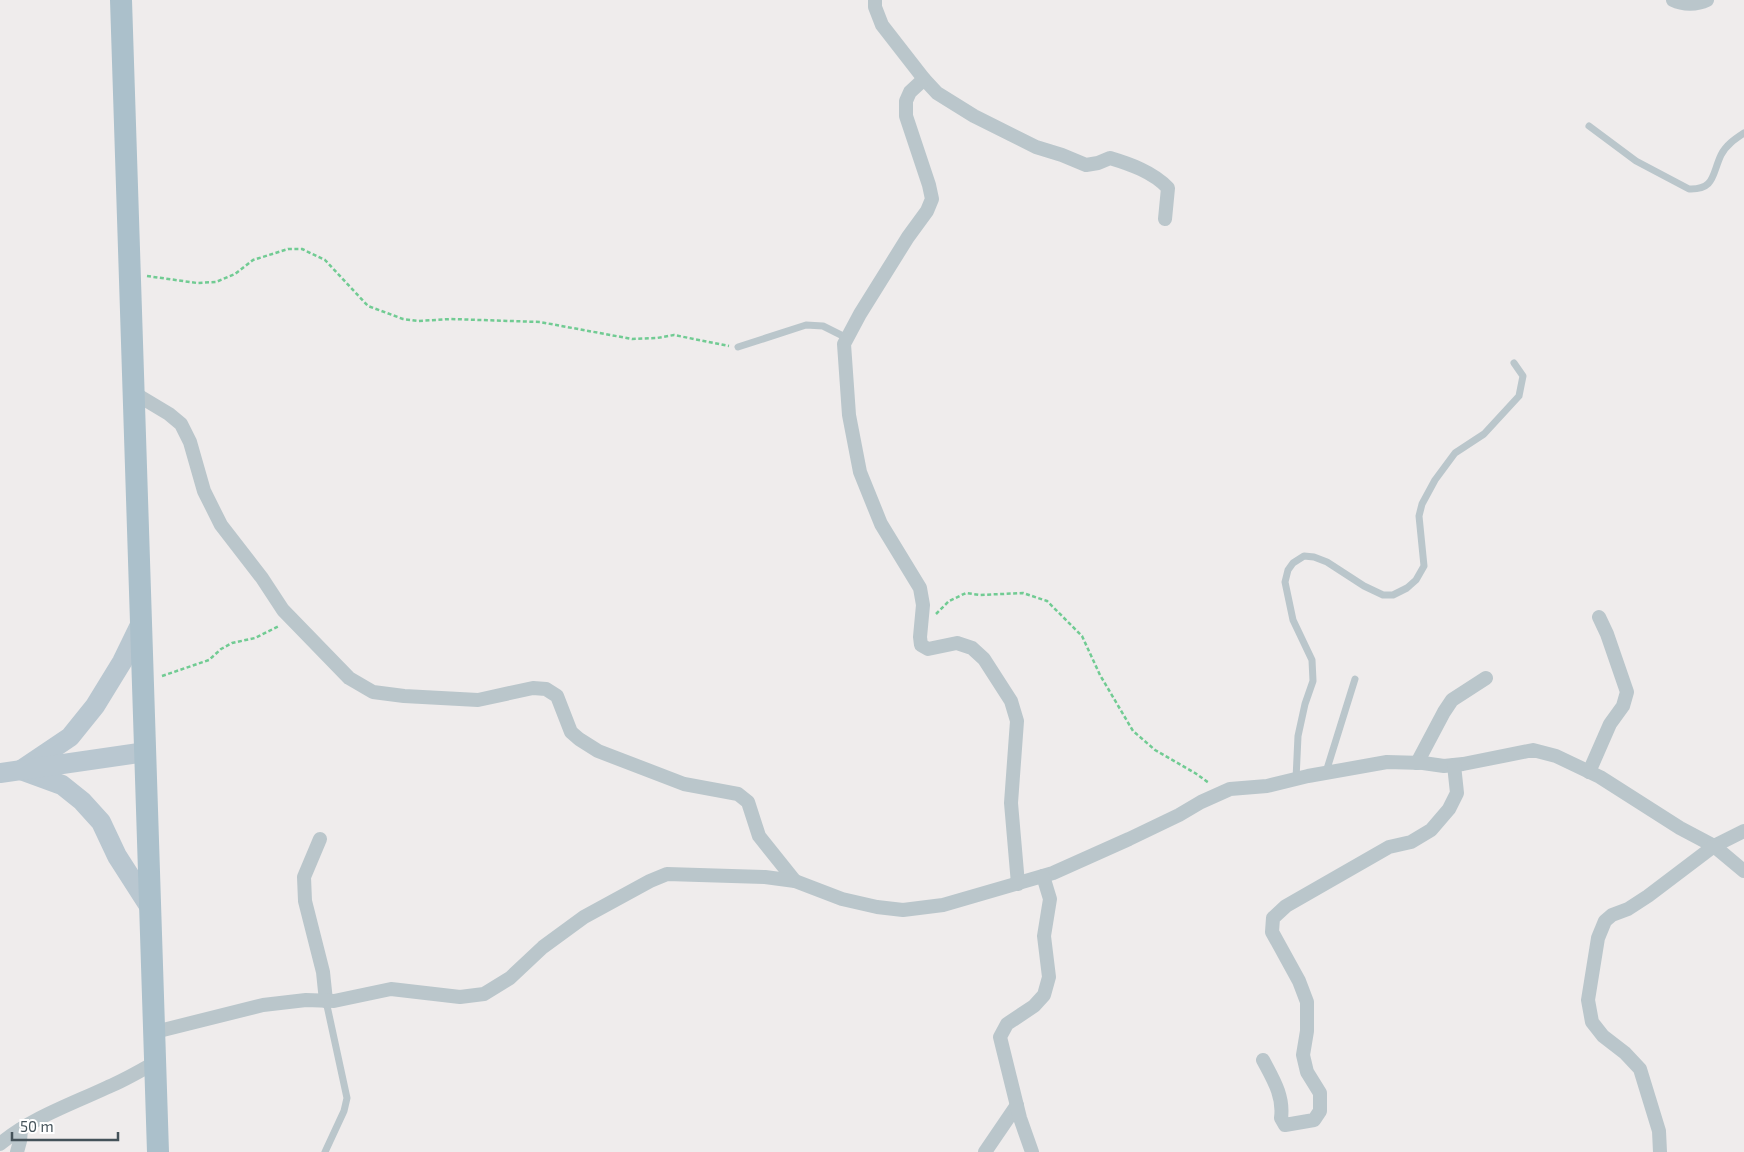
<svg xmlns="http://www.w3.org/2000/svg" width="1744" height="1152" font-family="'Exo 2',sans-serif">
	<style>
		.lines { fill: none; stroke-linecap: round; stroke-linejoin: round }
		.path { stroke: #71cb93; stroke-width: 2.5; stroke-dasharray: 4 2.5; stroke-linecap: butt }
		.lane { stroke: #bac6cb; stroke-width: 7 }
		.street { stroke: #bac6cb; stroke-width: 14 }
		.secondary { stroke: #b9c7d0; stroke-width: 20 }
		.primary { stroke: #abc0cb; stroke-width: 22 }
	</style>
	<rect width="100%" height="100%" fill="#efecec"/>
	<g class="lines">
		<g class="path">
			<polyline points="147,276 197,283 216,282 235,274 253,260 288,249 302,249 325,260 368,306 403,319 418,321 451,319 540,322 632,339 657,338 674,335 729,346"/>
			<polyline points="936,614 949,601 966,593 980,595 1023,593 1047,601 1082,636 1100,675 1133,731 1155,750 1195,773 1209,783"/>
			<polyline points="162,676 209,660 221,649 232,643 255,638 279,626"/>
		</g>
		<g class="lane">
			<path d="M1589 126 1636 161 1689 189C1715 190 1712 174 1721 155 1726 145 1735 139 1744 133"/>
			<polyline points="738,347 806,325 823,326 847,338"/>
			<polyline points="1326,772 1355,679"/>
			<polyline points="1296,779 1298,736 1305,704 1313,681 1312,660 1293,620 1285,582 1288,570 1293,563 1304,556 1314,557 1327,562 1364,586 1383,595 1393,595 1407,588 1416,580 1424,566 1419,516 1422,504 1435,480 1455,453 1484,434 1519,396 1523,376 1514,363"/>
			<polyline points="325,1152 344,1111 347,1098 326,1001"/>
		</g>
		<g class="street">
			<path d="M875 0V7L882 25 924 79 937 93 974 116 1036 147 1062 155 1086 165 1098 163 1110 158C1130 164 1153 172 1168 188L1165 219"/>
			<path d="M1673 0C1683 5 1697 5 1707 0"/>
			<polyline points="924,79 910,92 906,101 906,116 929,185 932,199 927,211 908,237 860,314 844,344 849,415 860,472 881,524 920,588 923,605 920,637 921,645 928,649 957,643 972,648 984,659 1011,701 1017,721 1011,803 1018,884"/>
			<polyline points="134,393 169,414 181,424 190,442 204,491 221,525 262,578 283,610 349,678 373,692 404,696 478,700 533,688 546,689 557,696 571,732 579,739 598,751 684,784 738,794 748,802 759,836 795,881"/>
			<polyline points="1417,763 1444,712 1452,700 1486,678"/>
			<polyline points="1589,772 1610,724 1623,706 1627,692 1607,634 1599,617"/>
			<polyline points="320,839 304,877 305,901 323,972 326,1001"/>
			<polyline points="155,1032 263,1005 306,1000 334,1001 391,989 460,997 484,994 510,978 543,947 584,917 650,881 667,874 765,877 795,881 842,899 877,907 903,910 943,905 1053,873 1129,839 1179,815 1201,802 1230,789 1267,786 1308,776 1387,762 1423,763 1444,766 1463,764 1533,750 1556,756 1600,777 1680,828 1714,846 1744,871"/>
			<path d="M1263 1060C1273 1079 1284 1096 1281 1118L1285 1125 1314 1120 1320 1111V1093L1307 1072 1303 1055 1307 1031V1002L1299 981 1272 932 1273 918 1286 906 1389 847 1411 842 1431 830 1449 809 1457 793 1454 765"/>
			<path d="M0 1144C31 1118 72 1104 108 1087 125 1080 140 1071 156 1062"/>
			<polyline points="17,1152 20,1141 21,1129"/>
			<polyline points="985,1152 1017,1105"/>
			<polyline points="1032,1152 1020,1118 1000,1037 1007,1024 1034,1006 1044,995 1049,977 1044,936 1050,899 1043,876"/>
			<polyline points="1660,1152 1659,1131 1640,1069 1625,1053 1603,1036 1592,1022 1588,1000 1598,938 1605,921 1612,915 1628,909 1648,896 1714,846 1744,831"/>
		</g>
		<g class="secondary">
			<polyline points="21,770 62,785 82,801 101,822 117,856 151,909"/>
			<polyline points="21,770 70,737 95,706 122,662 141,623"/>
			<polyline points="0,773 146,752"/>
		</g>
		<polyline class="primary" points="121,0 158,1152"/>
	</g>
	<path d="M12 1132v8h106v-8" fill="none" stroke="#445259" stroke-width="2.5"/>
	<text x="20" y="1132" font-size="15" fill="#445259" stroke="#ffffff" stroke-width="4" paint-order="stroke">50 m</text>
</svg>
